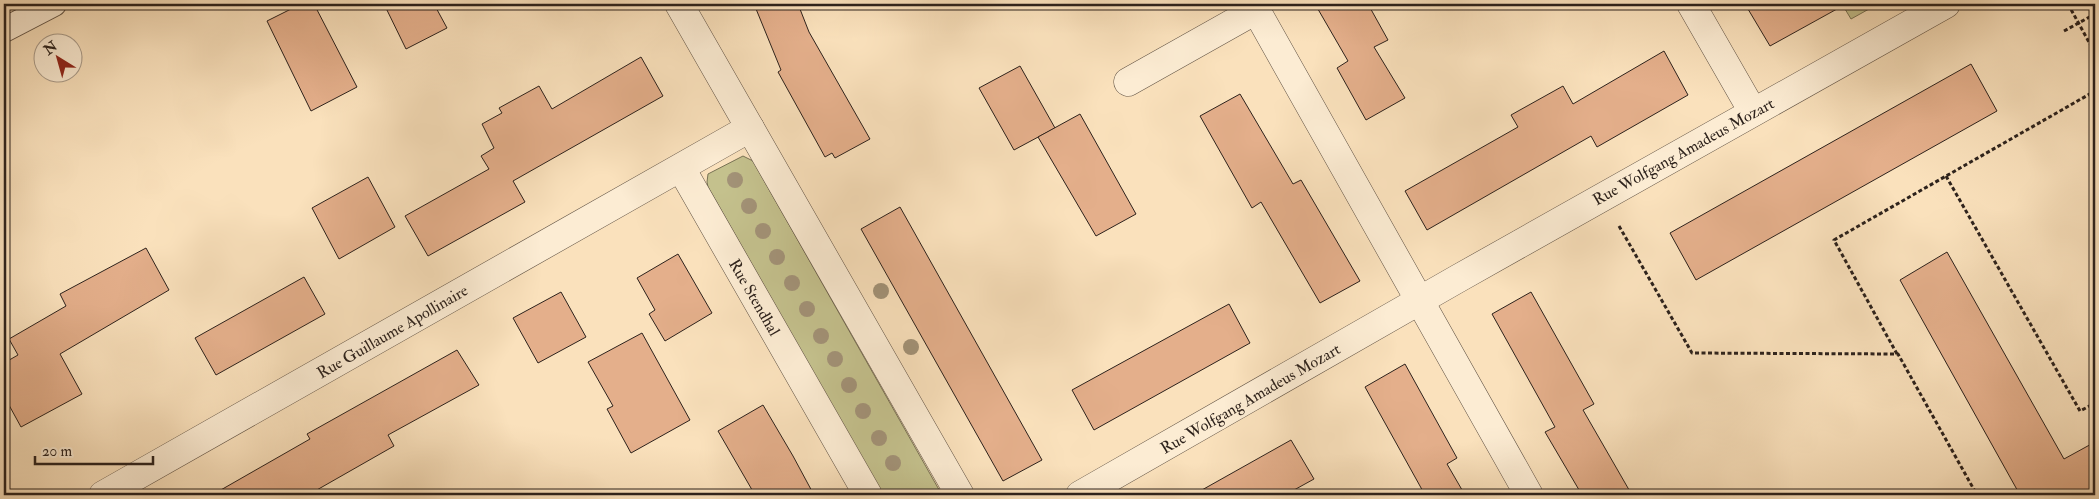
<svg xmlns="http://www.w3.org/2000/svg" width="2099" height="499" font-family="'IM FELL Double Pica',serif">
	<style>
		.green { fill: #c4c18d; stroke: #787254 }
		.building { fill: #e4af8b; stroke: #2d221c }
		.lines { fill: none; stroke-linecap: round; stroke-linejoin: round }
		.service-casing { stroke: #605244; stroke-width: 26 }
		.minor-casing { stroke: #605244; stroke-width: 29 }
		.path { stroke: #2d221c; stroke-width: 3; stroke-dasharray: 4 2.5; stroke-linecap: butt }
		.service { stroke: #fcecd3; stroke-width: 24 }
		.minor { stroke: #fcecd3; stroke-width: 28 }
		.tree { fill: #a29277 }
		.labels { text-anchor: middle; stroke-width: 5; stroke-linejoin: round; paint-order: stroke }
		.street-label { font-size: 16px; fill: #2d221c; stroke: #fcecd3 }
	</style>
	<rect width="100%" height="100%" fill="#fae1bc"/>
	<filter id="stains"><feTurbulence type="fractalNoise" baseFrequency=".004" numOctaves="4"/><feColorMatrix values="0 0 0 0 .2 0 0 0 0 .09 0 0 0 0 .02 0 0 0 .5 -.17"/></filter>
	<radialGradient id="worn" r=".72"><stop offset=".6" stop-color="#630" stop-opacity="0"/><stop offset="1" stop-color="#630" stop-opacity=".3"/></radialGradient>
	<g class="green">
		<polygon points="1842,4 1878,4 1851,19"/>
		<polygon points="743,156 753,161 942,495 883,495 708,187 707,182 708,174"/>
	</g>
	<g class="building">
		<polygon points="301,4 314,4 357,87 311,111 267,21"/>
		<polygon points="384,4 434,4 447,28 406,49"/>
		<polygon points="754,4 798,4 809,32 870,139 835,158 832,153 825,157 778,72 781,70"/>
		<polygon points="1315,4 1368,4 1388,40 1374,47 1405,98 1366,120 1337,68 1348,61"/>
		<polygon points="1745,4 1846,4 1770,46"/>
		<polygon points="1664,51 1688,95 1597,147 1591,136 1427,230 1405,191 1518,127 1511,115 1563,86 1573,104"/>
		<polygon points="641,57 663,96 513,181 525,202 428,256 405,216 489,169 481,156 494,148 482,124 502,113 499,108 539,86 552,109"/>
		<polygon points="1971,64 1997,111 1696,280 1670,233"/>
		<polygon points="1020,66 1055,128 1014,150 979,88"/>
		<polygon points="1240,94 1293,184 1301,180 1360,281 1320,303 1261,202 1252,208 1200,116"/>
		<polygon points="1080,114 1136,214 1096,236 1038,137"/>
		<polygon points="368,177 395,227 339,259 312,208"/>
		<polygon points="900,207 1042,460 1003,481 861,229"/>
		<polygon points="146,248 169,290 60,354 82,394 21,427 4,396 4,363 18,355 9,339 66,306 60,294"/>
		<polygon points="1947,252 2064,459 2095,442 2095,495 2020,495 1900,280"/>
		<polygon points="678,254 712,313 665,341 649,314 655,310 637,278"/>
		<polygon points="304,277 325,314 216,375 195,338"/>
		<polygon points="561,292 586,337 538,363 513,318"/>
		<polygon points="1531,292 1594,404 1583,410 1632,495 1582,495 1545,432 1555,427 1492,314"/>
		<polygon points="1229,304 1250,343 1094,430 1072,390"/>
		<polygon points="642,333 690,420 631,453 607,409 613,406 588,362"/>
		<polygon points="457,350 479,385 388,435 394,446 308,495 212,495 310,439 307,434"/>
		<polygon points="1405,364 1457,458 1447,464 1465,495 1425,495 1365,387"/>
		<polygon points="763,405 793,456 814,495 755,495 718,431"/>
		<polygon points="1291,440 1314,479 1285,495 1193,495"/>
	</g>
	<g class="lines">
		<g class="service-casing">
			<polyline id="service" points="4,30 54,4"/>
		</g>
		<g class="minor-casing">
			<g id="minor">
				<polyline points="1691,4 1753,112"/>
				<polyline points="1128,82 1256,10 1529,495"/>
				<polyline points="750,128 960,495"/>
				<polyline points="681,168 868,495"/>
				<polyline points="103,495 750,128 679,4"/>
				<polyline points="1080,495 1459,278 1946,4"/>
			</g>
		</g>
		<g class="path">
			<polyline points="2068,4 2095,53"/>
			<polyline points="2064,31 2095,14"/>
			<polyline points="1946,176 2080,411 2095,403"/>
			<polyline points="1619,226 1692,353 1898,354 1977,495"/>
			<polyline points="1897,354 1834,240 2095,91"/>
		</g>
		<use href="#service" class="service"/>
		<use href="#minor" class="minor"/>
	</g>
	<g class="tree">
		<circle cx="735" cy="180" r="8"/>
		<circle cx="749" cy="206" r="8"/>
		<circle cx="763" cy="231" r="8"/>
		<circle cx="777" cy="257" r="8"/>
		<circle cx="792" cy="283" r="8"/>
		<circle cx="881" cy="291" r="8"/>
		<circle cx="807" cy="309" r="8"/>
		<circle cx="821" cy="336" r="8"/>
		<circle cx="911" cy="347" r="8"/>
		<circle cx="835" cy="359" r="8"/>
		<circle cx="849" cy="385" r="8"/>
		<circle cx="863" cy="411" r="8"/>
		<circle cx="879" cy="438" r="8"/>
		<circle cx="893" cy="463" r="8"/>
	</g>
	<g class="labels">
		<g class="street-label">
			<text transform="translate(1683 151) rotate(-29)" y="6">Rue Wolfgang Amadeus Mozart</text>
			<text transform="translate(755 297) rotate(60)" y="6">Rue Stendhal</text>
			<text transform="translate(392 331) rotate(-30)" y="6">Rue Guillaume Apollinaire</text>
			<text transform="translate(1250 398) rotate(-30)" y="6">Rue Wolfgang Amadeus Mozart</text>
		</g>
	</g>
	<rect width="2099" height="499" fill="none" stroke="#fae1bc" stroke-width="20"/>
	<rect x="5" y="5" width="2089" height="489" fill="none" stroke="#2d221c" stroke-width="2.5"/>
	<rect x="10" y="10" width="2079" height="479" fill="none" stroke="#2d221c"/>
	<g transform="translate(58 58) rotate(323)"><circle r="24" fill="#fcecd3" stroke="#a99b8a"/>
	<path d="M0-4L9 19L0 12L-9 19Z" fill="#8f2418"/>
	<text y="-8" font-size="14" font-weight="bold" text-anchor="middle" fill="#2d221c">N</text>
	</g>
	<path d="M35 456v8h118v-8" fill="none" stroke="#2d221c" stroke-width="2.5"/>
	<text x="42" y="456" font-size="15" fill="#2d221c" stroke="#fcecd3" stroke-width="4" paint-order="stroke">20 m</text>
	<rect width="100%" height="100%" filter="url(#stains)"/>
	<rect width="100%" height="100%" fill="url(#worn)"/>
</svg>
